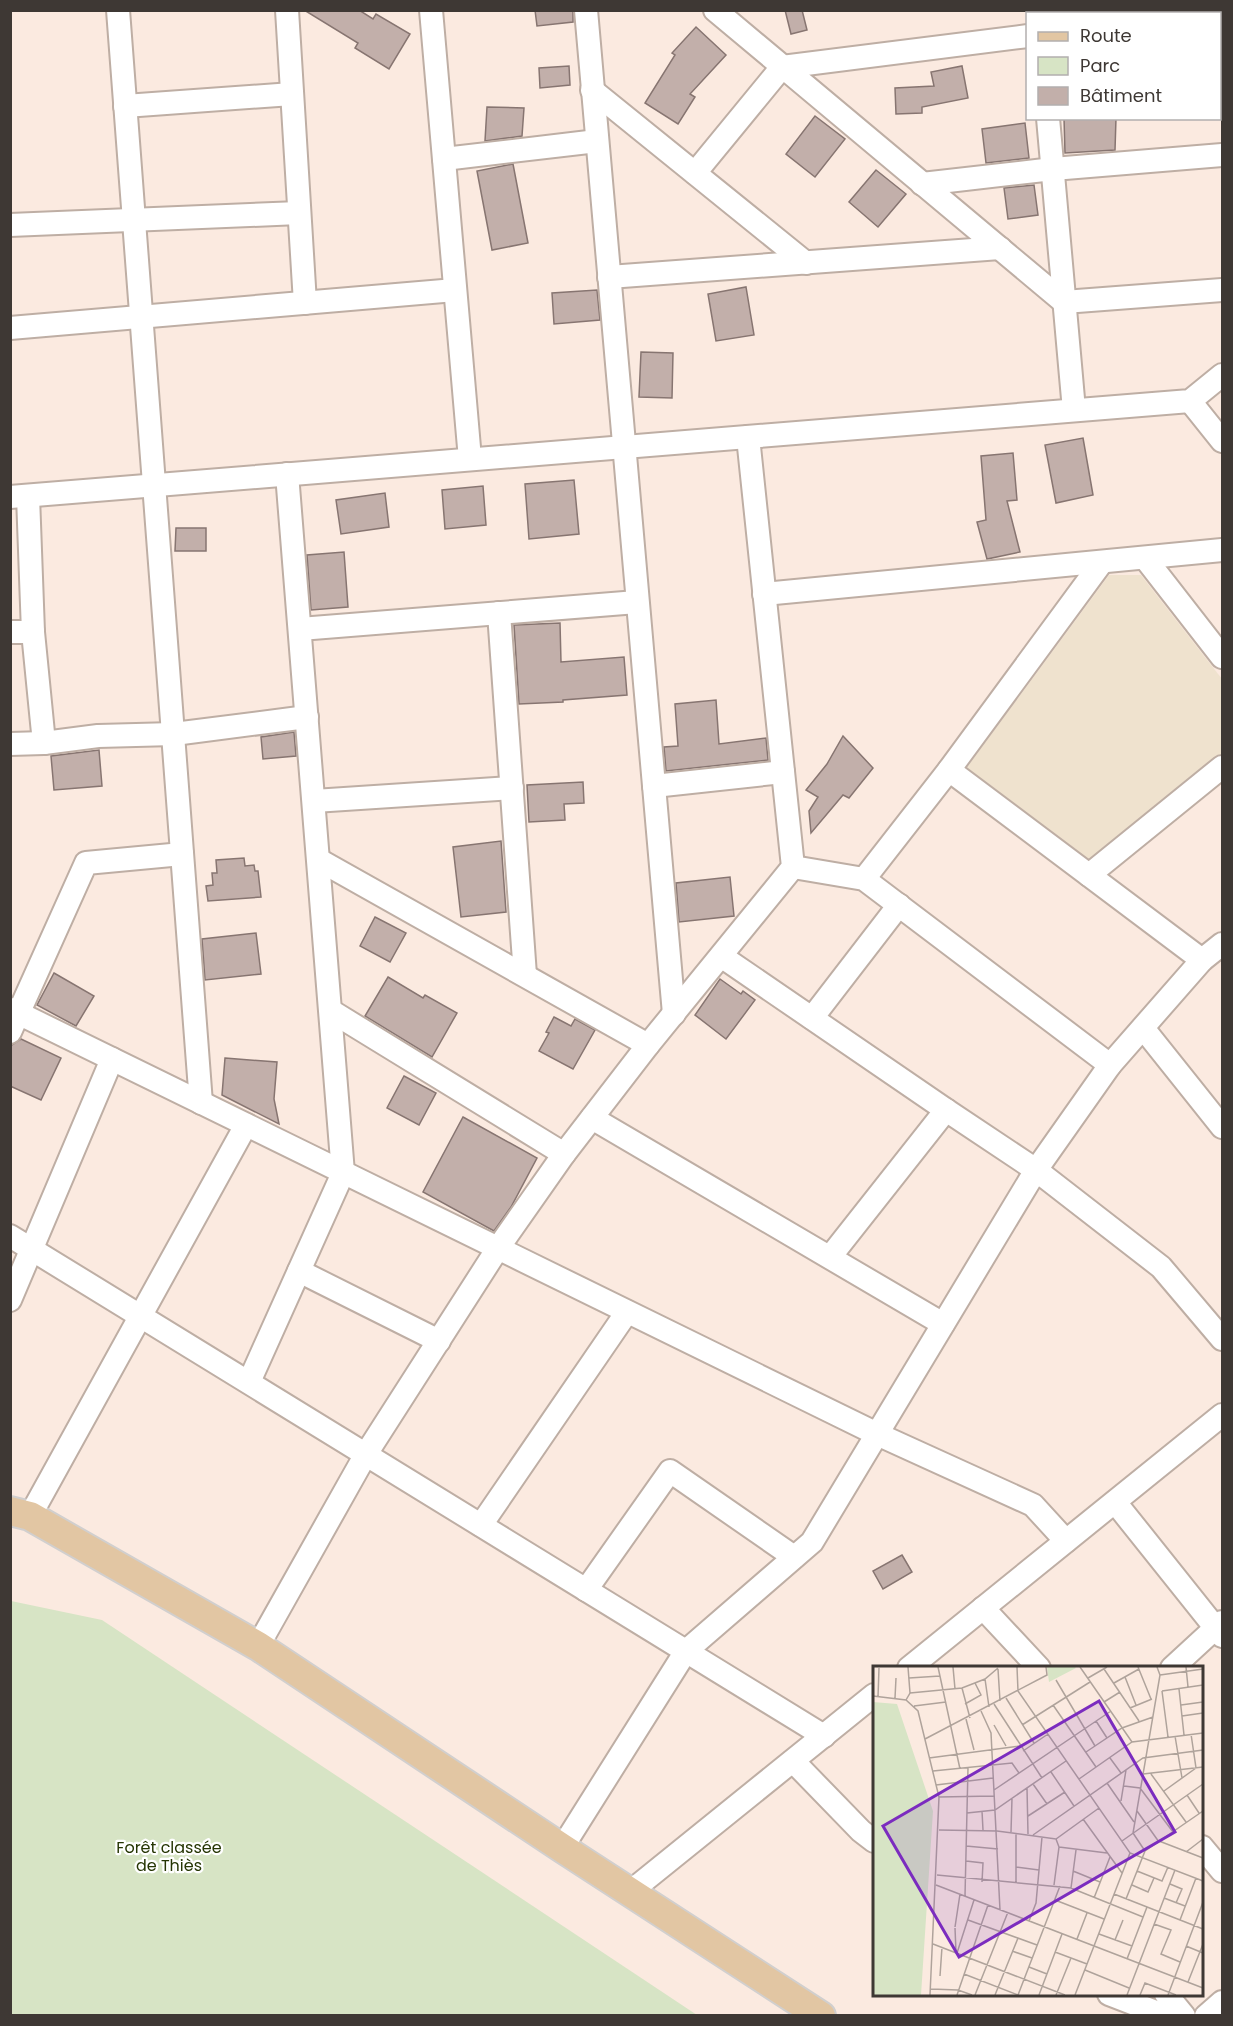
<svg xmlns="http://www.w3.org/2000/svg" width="1233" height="2026" font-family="Poppins,sans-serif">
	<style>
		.education { fill: #efe2ce }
		.green { fill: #d7e4c5 }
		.building { fill: #c2afaa; stroke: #877571; stroke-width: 1.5 }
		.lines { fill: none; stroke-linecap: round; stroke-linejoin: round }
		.minor-casing { stroke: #beaea4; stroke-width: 26 }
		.major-casing { stroke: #d1cfce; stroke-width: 32 }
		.minor { stroke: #fff; stroke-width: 22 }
		.major { stroke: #e2c6a3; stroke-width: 28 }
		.labels { text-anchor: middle; stroke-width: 4.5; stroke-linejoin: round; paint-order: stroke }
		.park-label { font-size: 16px; fill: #253503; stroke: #fff }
		.inset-road { fill: none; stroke: #afa39b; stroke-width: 1.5 }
		.view { fill: #7b2cbf; fill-opacity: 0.15; stroke: #7b2cbf; stroke-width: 3 }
		.inset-edge { fill: none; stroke: #3e3834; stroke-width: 3 }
	</style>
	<rect width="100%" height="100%" fill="#fbeae0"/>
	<polygon class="education" points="1109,575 1141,575 1222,679 1222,753 1089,861 964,771"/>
	<polygon class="green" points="11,1601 102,1620 697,2015 11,2015"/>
	<g class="building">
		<polygon points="304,10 359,10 373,19 376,14 410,34 389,69 355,48 358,43"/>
		<polygon points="535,10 573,10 573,22 537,26"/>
		<polygon points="785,10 802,10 807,30 791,34"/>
		<polygon points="696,27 726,55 690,94 695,97 678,124 645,103 675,55 672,53"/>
		<polygon points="569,66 570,85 540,88 539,68"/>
		<polygon points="962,66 968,98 922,107 922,113 896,114 895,88 934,86 931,72"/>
		<polygon points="487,107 524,108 522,136 485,141"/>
		<polygon points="815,116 845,139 815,177 786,154"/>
		<polygon points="1064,118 1116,118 1115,150 1065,153"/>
		<polygon points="1025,123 1029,158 986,163 982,129"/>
		<polygon points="513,164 528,243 492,250 477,171"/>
		<polygon points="876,170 906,194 878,227 849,202"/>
		<polygon points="1034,185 1038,215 1008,219 1004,188"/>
		<polygon points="746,287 754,335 716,341 708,294"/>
		<polygon points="597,290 600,320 554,324 552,293"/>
		<polygon points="641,352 673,353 672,398 639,397"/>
		<polygon points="1083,438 1093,495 1056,503 1045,445"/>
		<polygon points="1013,453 1017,500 1007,501 1020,552 987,559 977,522 986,520 981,456"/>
		<polygon points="574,480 579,534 529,539 525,484"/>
		<polygon points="483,486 486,525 445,529 442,490"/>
		<polygon points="385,493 389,527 341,534 336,500"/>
		<polygon points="176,528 206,528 206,551 175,551"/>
		<polygon points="344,552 348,607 311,610 307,555"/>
		<polygon points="560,623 561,662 624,657 627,695 563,700 563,702 519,704 514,625"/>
		<polygon points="716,700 719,744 766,738 768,760 666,771 664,747 678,746 675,704"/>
		<polygon points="294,732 296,756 263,759 261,737"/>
		<polygon points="843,736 873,768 849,798 843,795 811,833 809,811 818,797 806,790 827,764"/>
		<polygon points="99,750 102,786 54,790 51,756"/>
		<polygon points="583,782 584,803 564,804 565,820 529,822 527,785"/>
		<polygon points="501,841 506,912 461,917 453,847"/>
		<polygon points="244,858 245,866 254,865 255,871 258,871 261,897 208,901 206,886 213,885 212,873 217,873 216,860"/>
		<polygon points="730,877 734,916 679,922 676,883"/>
		<polygon points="375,917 406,933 390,962 360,946"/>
		<polygon points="256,933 261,974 205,980 202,939"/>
		<polygon points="54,973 94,996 76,1026 37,1005"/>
		<polygon points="388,977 423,998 425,995 457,1013 432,1057 365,1016"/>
		<polygon points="720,979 741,994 743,991 755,1000 726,1039 695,1015"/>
		<polygon points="554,1017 571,1026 575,1019 595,1030 573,1069 539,1051 549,1033 546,1032"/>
		<polygon points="21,1039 61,1058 41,1100 10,1086 10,1046"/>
		<polygon points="225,1058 277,1062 274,1099 279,1124 222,1095"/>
		<polygon points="404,1076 436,1093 419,1125 387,1108"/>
		<polygon points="463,1117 537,1158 511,1207 494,1231 423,1192"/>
		<polygon points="902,1555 912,1572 883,1589 873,1571"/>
	</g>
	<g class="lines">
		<g class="minor-casing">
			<g id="minor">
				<polyline points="118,10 201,1103"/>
				<polyline points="287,10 305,303"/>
				<polyline points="431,10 470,459"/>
				<polyline points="586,10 674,1014"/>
				<polyline points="715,10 1064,302 1222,290"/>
				<polyline points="1039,10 1039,14"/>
				<polyline points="1219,10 1222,45"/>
				<polyline points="592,90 806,263"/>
				<polyline points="125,106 292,94"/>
				<polyline points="1048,118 1074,410"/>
				<polyline points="444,159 597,141"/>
				<polyline points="695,173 782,67 1028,36"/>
				<polyline points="922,184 1053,169 1222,155"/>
				<polyline points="10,225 299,213"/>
				<polyline points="609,277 1000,248"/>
				<polyline points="10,328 455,290"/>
				<polyline points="1190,401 1222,441"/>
				<polyline points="28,496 33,632 44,743"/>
				<polyline points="10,497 1190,401 1222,375"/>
				<polyline points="1145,558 1222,657"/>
				<polyline points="764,594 1222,550"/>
				<polyline points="499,613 525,975"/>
				<polyline points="300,629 637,602"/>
				<polyline points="10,632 33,632"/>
				<polyline points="10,744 44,743 98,736 174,734 307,717"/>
				<polyline points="949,770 1202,960"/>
				<polyline points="654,786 783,772"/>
				<polyline points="314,801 512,788"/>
				<polyline points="319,860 648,1045"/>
				<polyline points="793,867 864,879 1110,1065"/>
				<polyline points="1089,875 1222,767"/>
				<polyline points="864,879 949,770 1102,562"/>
				<polyline points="721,956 946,1110 1036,1170 1161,1267 1222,1339"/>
				<polyline points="10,1009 877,1434 1033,1505 1066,1541"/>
				<polyline points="331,1011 564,1154"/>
				<polyline points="812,1018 899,905"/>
				<polyline points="1143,1028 1222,1127"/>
				<polyline points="10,1032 86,863 182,854"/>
				<polyline points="592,1118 943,1324"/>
				<polyline points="10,1236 824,1736"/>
				<polyline points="830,1257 946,1110"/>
				<polyline points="299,1271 439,1341"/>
				<polyline points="10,1300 112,1059"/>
				<polyline points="249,1382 343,1173 287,474"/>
				<polyline points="1115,1502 1222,1636"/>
				<polyline points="30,1516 246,1125"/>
				<polyline points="481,1525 627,1312"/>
				<polyline points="586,1590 670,1471 794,1557"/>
				<polyline points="983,1608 1039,1668"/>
				<polyline points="258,1646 366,1454 498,1248 564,1154 648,1045 793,867 748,437"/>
				<polyline points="909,1668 1222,1415"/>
				<polyline points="1172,1668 1222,1622"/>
				<polyline points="793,1761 861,1831 874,1841"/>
				<polyline points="1202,1847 1222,1871"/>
				<polyline points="562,1848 686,1651 812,1542 1036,1170 1110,1065 1202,960 1222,944"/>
				<polyline points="630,1892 874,1695"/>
				<polyline points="1109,1994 1166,2016"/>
				<polyline points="1166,1994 1184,2016"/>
				<polyline points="1206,2016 1222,2002"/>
			</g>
		</g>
		<g class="major-casing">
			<polyline id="major" points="10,1511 30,1516 258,1646 562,1848 821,2016"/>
		</g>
		<use href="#minor" class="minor"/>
		<use href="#major" class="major"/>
	</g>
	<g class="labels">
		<g class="park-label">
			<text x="169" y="1853">Forêt classée<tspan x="169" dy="18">de Thiès</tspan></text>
		</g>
	</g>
	<g transform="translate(873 1666)">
		<rect width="330" height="330" fill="#fbeae0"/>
		<path d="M174 1H202L203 2 176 16ZM0 36 24 38 60 145 48 329H0Z" fill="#d7e4c5"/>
		<path class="inset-road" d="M65 1 87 103M80 1 82 23M144 1 145 25 257 187 330 215M207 1 259 76M265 1 278 33M313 1 315 21M125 3 127 35M231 3 266 55M287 9 330 3M252 11 263 39M36 12 67 10M215 12 234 1M112 13 116 41M183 14 222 80M241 17 266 3M89 22 97 52M306 23 311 69M289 25 295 71M289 25 330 19M37 27 89 22 112 13 125 2M0 30 33 34 45 45 66 131 57 329M5 31 6 2M22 32 23 12M133 32 161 77M33 34 37 27 35 1M231 36 247 26M92 38 108 29 102 17M121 38 169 112M180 39 223 101M308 39 330 36M41 40 73 36M257 42 279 33M108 45 118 67 127 244M309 50 330 47M93 53 101 84M223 55 234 72M121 59 133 80M149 59 217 16M302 70 309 112M52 73 174 9 173 1M150 85 175 68M213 86 249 62 280 51M56 92 147 80M237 92 248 107M60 105 139 97 146 107M178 106 201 140M270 108 330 101M278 108 313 156M206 113 259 76 330 67M234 117 261 156M160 118 174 138M63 119 120 112M251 120 267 122 300 166M154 122 155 168M121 124 238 45M291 125 323 102 318 68M314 129 326 147M66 131 121 130M248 135 253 104M109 145 110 164M264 145 286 176M94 147 122 144 193 95M155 150 192 126M210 153 249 207M66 164 124 165 183 173 226 142M138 166 139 132M160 169 270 92 330 84M249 175 330 118M286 175 330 192M93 180 125 183M186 181 234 187M272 185 260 167 287 9 284 1M313 186 330 173M93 195 110 197 109 216M143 201 166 204M200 205 227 216M264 205 289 215 295 201M64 209 198 222 270 251M143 217V167M297 218 309 223 303 237M63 219 330 322M181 219 186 181 183 173M259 219 275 226 281 212M198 222 203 184M241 228 330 263M92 230 95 102M221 232 237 191M291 232 312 240M253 233 272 185 330 145M182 234 231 253M95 254 164 279M307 254 323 212M156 255 163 237 169 171M281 258 298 264 288 288 307 296M82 261 87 228M82 262 83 286M226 268 259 280M204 273 214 247M242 274 250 254M60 278 192 329M313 280 330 287M139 285 159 292M182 286 214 298M84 287 101 234M254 293 274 241M156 301 174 308M212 304 256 322M91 308 145 329 187 220M67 310 69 281M315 316 330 278M58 323 85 324 99 329M84 329 115 239M102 329 135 246M122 329 145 272M166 329 189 268M183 329 198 292M202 329 257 187M254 329 302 204M267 329 272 317 303 329M295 329 330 236"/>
		<path class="view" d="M226 35 302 166 86 291 10 160Z"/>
		<rect width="330" height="330" class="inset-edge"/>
	</g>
	<rect width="1233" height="2026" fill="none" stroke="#3e3834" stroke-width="24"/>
	<rect x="1026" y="12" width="195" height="108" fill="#ffffff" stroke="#b2afae" stroke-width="1.5"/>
	<rect x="1038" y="32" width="30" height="9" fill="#e2c6a3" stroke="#b2afae" stroke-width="1.5"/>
	<text x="1080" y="42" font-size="18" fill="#3e3834">Route</text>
	<rect x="1038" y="57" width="30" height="18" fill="#d7e4c5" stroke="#b2afae" stroke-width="1.5"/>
	<text x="1080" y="72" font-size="18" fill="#3e3834">Parc</text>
	<rect x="1038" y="87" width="30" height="18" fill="#c2afaa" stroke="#b2afae" stroke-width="1.5"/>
	<text x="1080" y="102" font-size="18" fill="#3e3834">Bâtiment</text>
</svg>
